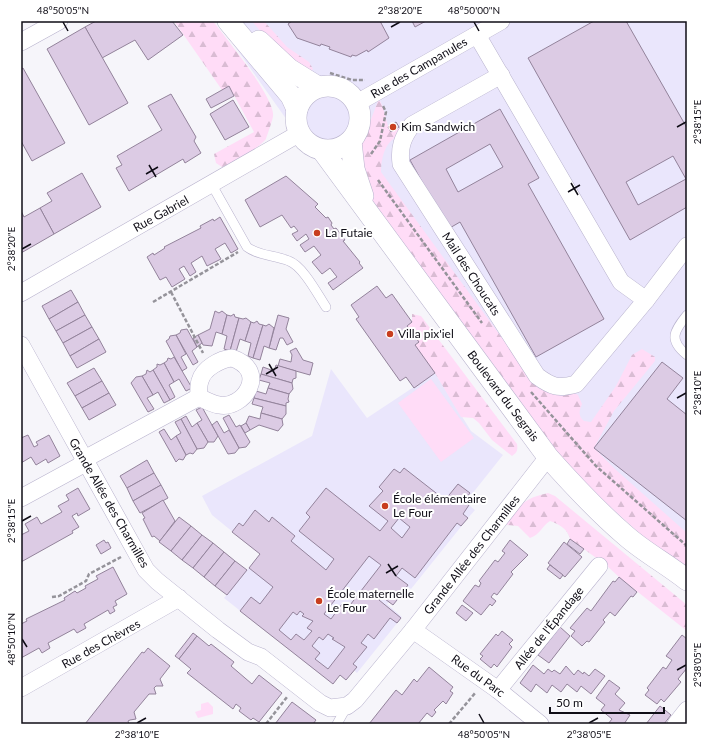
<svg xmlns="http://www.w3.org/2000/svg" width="708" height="745" font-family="Lato,sans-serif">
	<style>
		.built { fill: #eae6fc }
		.forest { fill: url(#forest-firs) }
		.park { fill: #ffdcf7 }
		.building { fill: #dccbe4; stroke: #93839b; fill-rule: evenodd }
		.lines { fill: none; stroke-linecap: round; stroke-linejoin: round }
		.service-casing { stroke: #b8b2cd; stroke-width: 10 }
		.minor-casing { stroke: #b8b2cd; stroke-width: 18 }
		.tertiary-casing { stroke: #b8b2cd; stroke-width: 22 }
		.path { stroke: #95939a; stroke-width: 2.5; stroke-dasharray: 4 2; stroke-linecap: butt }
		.service { stroke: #fff; stroke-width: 9 }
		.minor { stroke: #fff; stroke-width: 17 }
		.tertiary { stroke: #fff; stroke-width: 21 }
		.ticks { fill: none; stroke: #0f0d16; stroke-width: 1.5 }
		.poi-dot { fill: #c83e1f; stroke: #fff; stroke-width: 1.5 }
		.labels { text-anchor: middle; stroke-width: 4; stroke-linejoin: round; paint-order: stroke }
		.street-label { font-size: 12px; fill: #0f0d16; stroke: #fff }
		.poi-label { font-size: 12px; fill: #0f0d16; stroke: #fff; text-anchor: start }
		.neatline { fill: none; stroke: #0f0d16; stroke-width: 1.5 }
		.ticks-label { font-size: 10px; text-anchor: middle; fill: #0f0d16 }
	</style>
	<defs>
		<pattern id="forest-firs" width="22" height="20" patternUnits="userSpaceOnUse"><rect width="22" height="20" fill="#ffdcf7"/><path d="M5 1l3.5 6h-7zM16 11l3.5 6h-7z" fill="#d9bcd3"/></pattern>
	</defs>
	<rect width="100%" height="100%" fill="#f6f5fa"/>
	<g class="built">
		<polygon points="217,21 687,21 687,552 494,358 306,147"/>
		<polygon points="331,369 367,418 435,373 471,431 503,455 472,494 470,494 464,501 475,510 468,518 411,589 408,587 393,605 389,602 387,604 402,617 357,673 354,670 346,680 340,675 333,684 224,598 260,554 212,515 202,496 312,436"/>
	</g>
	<g class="forest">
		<path d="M174 21H213C225 37 276 99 273 116 273 119 267 136 266 139 258 149 234 162 222 167L216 163 214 154 254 132 229 86 222 90Z"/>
		<polygon points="252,21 264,21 287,47 309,62 313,69 311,71 306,70 265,37"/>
		<path d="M378 101H380C386 112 385 121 391 132L399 127 400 130C397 137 394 138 390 142 383 149 381 163 381 172L521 364 550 393 562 396 574 393 578 395 582 404C579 411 578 416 584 421L591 422 616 386 632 355 642 349 655 357V361L614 411 594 448 615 469 687 533V576L596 494 558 455 368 197 360 141 370 122Z"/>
		<path d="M412 314 421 316 517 444C518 450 517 453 512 456L492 440 479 423 473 418 461 417 435 373 415 345 419 342 407 326 412 322Z"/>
		<path d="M548 493 555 496 687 605V631L619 577 606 565 570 539C568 529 559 524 550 521 542 526 540 535 530 538L518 526 507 525 506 523C520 504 525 498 548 493Z"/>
	</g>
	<g class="park">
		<polygon points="431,379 474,438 441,462 398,403"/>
		<polygon points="208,702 213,707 213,714 198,718 195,712 201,710 201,704"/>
	</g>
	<g class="building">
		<polygon points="96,21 172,21 183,35 148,60 135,40 102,58 85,27"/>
		<polygon points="292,21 380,21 389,38 368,52 367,50 356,56 352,55 351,57 329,49 330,47 321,44 320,46 297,38 288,24"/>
		<polygon points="412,21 426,21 415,27"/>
		<path d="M594 21H626L687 128V207L630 240 528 58ZM673 156 686 179 638 205 626 182Z"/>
		<polygon points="85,27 128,103 89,125 47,49"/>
		<polygon points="23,68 65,143 32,161 21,141 21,69"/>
		<polygon points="229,86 234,96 211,108 206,99"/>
		<polygon points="171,94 196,137 194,141 201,153 185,163 183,159 129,191 116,168 122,165 117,156 162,130 148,106"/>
		<polygon points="233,100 249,127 225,140 210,114"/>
		<path d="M500 109 539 178 528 184 604 319 536 357 460 222 448 229 410 160ZM490 144 503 167 458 192 446 169Z"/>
		<polygon points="396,122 399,127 391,132 388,127"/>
		<polygon points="82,173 101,207 54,234 40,208 52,201 47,193"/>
		<polygon points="286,176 318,204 315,207 326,218 328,217 332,223 331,225 334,229 336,228 345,240 343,241 360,262 359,263 363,268 333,290 328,283 337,277 330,268 322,274 312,262 321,255 314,246 305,252 300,245 309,239 306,234 297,241 292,234 298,231 294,226 291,228 282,215 260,227 245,200"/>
		<polygon points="40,208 54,234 21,253 21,211 24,217"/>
		<polygon points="220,217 238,249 231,253 225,243 215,249 221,259 207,266 202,256 191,263 196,272 190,276 184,266 179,269 185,279 172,287 166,277 160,280 147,257 153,253 154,255 165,248 164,247 201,228 200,226 213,219 214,221"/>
		<polygon points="377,286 386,298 392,294 412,322 407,326 419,342 415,345 435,373 414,388 406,377 400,381 356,319 359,317 351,305"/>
		<polygon points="71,290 78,302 49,319 42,306"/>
		<polygon points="78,302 85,315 56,331 49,319"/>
		<polygon points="215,311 219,313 222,311 227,315 222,334 216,332 212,346 203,345 198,335 210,329"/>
		<polygon points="234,314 235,317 239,318 230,351 224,349 227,336 222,334 227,315 231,316"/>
		<polygon points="85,315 92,327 63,343 56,331"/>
		<polygon points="278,315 289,318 286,329 293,342 287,345 283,338 280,338 276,350 269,348"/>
		<polygon points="239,318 243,319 246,318 251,322 245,341 240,339 236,352 230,351"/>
		<polygon points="257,321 259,324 263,325 253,358 248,356 251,343 245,341 251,322 254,323"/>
		<polygon points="269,324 274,328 269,348 264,346 260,360 253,358 263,325 266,326"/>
		<polygon points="92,327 99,339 70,356 63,343"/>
		<polygon points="187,329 197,347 192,351 198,362 193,365 176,335 180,333 181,330"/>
		<polygon points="176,335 186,354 181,357 187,368 182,371 166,341 169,339 170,336"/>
		<polygon points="198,335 202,343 197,347 193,338"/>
		<polygon points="99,339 106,352 77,368 70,356"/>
		<polygon points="296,348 303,360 313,363 310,375 278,366 280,359 291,362 292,355 290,351"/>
		<polygon points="174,357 192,388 186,391 179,379 174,382 164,363 167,361 168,358 171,359"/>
		<polygon points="662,362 683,378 667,399 687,415 687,521 594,448"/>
		<polygon points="164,363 174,382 169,385 175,397 170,400 153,370 157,367 157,364 160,365"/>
		<polygon points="276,365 296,371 296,378 293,379 292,383 261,374 263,367 274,371"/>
		<polygon points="94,368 102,381 75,396 67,383"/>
		<polygon points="147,370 150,372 153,370 170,400 164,403 158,392 153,395 142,376 146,374"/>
		<polygon points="261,374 292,383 293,389 289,394 268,388 270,383 259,380"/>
		<polygon points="142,376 153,395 147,398 154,409 148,412 131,383 136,377"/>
		<polygon points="102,381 109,393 82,408 75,396"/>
		<polygon points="268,388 289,394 288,399 289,402 286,403 286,406 254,398 256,391 266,394"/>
		<polygon points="109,393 116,405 89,420 82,408"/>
		<polygon points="254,398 286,406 286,414 282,419 261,413 263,407 252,404"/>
		<polygon points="202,407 218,436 214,442 208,442 197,423 202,420 196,410"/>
		<polygon points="261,413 282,419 283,425 278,431 259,425 250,430 246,423 249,416 260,419"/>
		<polygon points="229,415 236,427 240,425 250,442 246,447 239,448 223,418"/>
		<polygon points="186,416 192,427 197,423 208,442 204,448 197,449 181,419"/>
		<polygon points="181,419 197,449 193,454 190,453 186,455 176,436 181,433 175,422"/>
		<polygon points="217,421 224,433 229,430 239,448 235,453 228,454 212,425"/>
		<polygon points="246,423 250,430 245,433 241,426"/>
		<polygon points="164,429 171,440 176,436 186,455 183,460 179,459 176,462 159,432"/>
		<polygon points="28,435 34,447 38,445 36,442 49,435 60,456 48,463 46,459 36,465 31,457 21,463 21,438"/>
		<polygon points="147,460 154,473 127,488 120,476"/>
		<path d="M404 468 445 500 458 484 470 493 464 501 469 505 463 514 468 518 461 526 457 523 415 578 402 568 396 576 408 585 397 600 393 605 381 596 379 600 401 618 397 623 390 618 374 639 368 634 361 643 367 647 353 664 357 667 346 680 340 675 333 684 240 611 251 597 260 604 273 587 249 568 260 554 232 532 239 523 243 526 255 510 269 522 272 517 295 536 291 541 326 570 334 559 299 531 310 517 306 513 326 488 380 531 388 521 369 506 383 491 379 487 394 469 400 473ZM399 518 410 527 402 538 391 528ZM369 556 381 565 347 609 342 604 331 619 324 614ZM300 611 304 614 302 616 313 621 307 628 312 631 304 640 296 634 291 640 279 630 293 612 297 615ZM328 634 334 638 332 639 345 647 328 669 315 659 320 653 312 646 319 637 323 640Z"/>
		<polygon points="154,473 161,485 133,501 127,488"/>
		<polygon points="161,485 168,498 140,513 133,501"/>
		<polygon points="78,488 90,509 78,516 77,513 72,516 79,527 72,531 73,533 21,562 21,535 29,531 25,524 37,517 41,524 62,512 58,506 69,500 66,495"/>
		<polygon points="163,500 175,521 160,541 154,536 152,537 143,519 145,518 142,513"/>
		<polygon points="179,517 191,526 171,551 159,542"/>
		<polygon points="191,526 202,535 182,560 171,551"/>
		<polygon points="202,535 213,543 193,568 182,560"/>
		<polygon points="570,539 584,549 580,554 567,544"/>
		<polygon points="104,540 106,543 108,542 111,548 101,554 96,545"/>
		<polygon points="510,540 528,555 511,572 513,574 497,595 494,593 491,597 496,601 492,606 490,604 481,615 463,601 475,585 479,587 481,583 479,581 495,560 498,562 505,553 502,551"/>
		<polygon points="564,542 582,557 565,577 548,563"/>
		<polygon points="213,543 224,552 204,577 193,568"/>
		<polygon points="224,552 235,561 215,586 204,577"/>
		<polygon points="235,561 247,570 227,595 215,586"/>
		<polygon points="550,565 563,575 560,579 547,569"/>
		<polygon points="113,567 127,594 115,601 117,605 113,607 115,611 110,614 108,610 84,624 86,628 77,633 74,629 48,643 50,648 42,653 39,648 21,658 21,624 27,621 26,619 65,600 64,598 75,591 77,593 86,588 85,586 98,579 96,576"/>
		<polygon points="619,577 637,592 633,597 631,596 615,616 610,612 603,620 605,622 589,642 587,641 582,646 571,636 575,631 570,628 587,608 591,611 613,581 615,582"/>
		<polygon points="462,605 473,613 466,621 456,613"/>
		<polygon points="560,627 570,636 549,663 538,655"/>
		<polygon points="502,631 513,640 509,644 512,647 497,667 494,664 491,668 480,659 483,656 480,654 496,634 498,636"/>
		<polygon points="193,633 197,636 179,659 175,656"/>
		<polygon points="682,635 687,639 687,668 678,679 681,682 664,702 661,699 657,704 645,695 649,690 647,688 663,667 666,669 672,660 666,656"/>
		<polygon points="197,636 209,646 211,644 234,662 231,666 252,684 259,675 282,693 259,722 253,718 251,720 239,711 241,708 236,704 233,709 187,673 191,669 179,659"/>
		<polygon points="148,648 170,666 160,679 163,686 156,686 154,688 156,694 149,694 134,712 136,719 130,720 128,721 129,724 85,724 142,652 144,653"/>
		<polygon points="533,665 544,674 548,669 552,672 554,670 560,674 566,666 574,675 578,670 583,674 584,672 589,676 595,669 605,676 591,694 581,686 577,692 567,684 561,692 552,685 547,693 536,684 531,692 520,683"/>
		<polygon points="429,667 453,687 450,691 453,693 446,704 443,701 434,710 436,712 432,717 427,713 418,724 369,724 396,690 402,695 414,679 417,682"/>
		<polygon points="609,680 620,688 615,694 625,703 619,710 630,715 624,724 608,724 612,719 601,710 605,705 596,698"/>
		<polygon points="292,702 316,720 313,724 275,724"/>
		<polygon points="660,706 671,715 664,724 646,724"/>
	</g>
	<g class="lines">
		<g class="service-casing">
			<g id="service">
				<path d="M212 185 247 247C259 256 275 255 289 261 303 266 318 295 326 307"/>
				<path d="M687 315C674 331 668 340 687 355"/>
				<polyline points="337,724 347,706"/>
			</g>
		</g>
		<g class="minor-casing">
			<g id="minor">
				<polyline points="477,35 621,282 646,300"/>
				<polyline points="21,42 59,21"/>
				<path d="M501 75 412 125C402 138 399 148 401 164L537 376C552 387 558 389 576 384L646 300 687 246"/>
				<polyline points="357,103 501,21"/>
				<polyline points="21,293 300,133"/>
				<polyline points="21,345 146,570 157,581 218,630 248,652 261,657 320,703 330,708 347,706 355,700 413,630 548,457"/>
				<path d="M232 358C270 371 243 410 219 405 212 404 205 400 199 397 199 392 198 386 200 381 203 368 221 359 232 358Z"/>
				<polyline points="21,498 78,467 92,455 199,397"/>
				<polyline points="413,630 498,690 540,724"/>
				<polyline points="21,688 179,598"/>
				<polyline points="498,690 599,566"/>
				<polyline points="676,724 687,710"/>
			</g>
		</g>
		<g class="tertiary-casing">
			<g id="tertiary">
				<polyline points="228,21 291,96 297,109"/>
				<polyline points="259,41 289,69 318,87"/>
				<circle cx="328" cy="118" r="32"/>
				<polyline points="351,141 354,169 363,196"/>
				<path d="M322 150 548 457C572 484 597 511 625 535 644 552 667 564 687 580"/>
			</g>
		</g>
		<g class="path">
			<polyline points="330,73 352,80 365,80"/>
			<polyline points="371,154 380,141 386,112 383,106"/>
			<polyline points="378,180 482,323"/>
			<polyline points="171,292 203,353"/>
			<polyline points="153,302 238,252"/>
			<polyline points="531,392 596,466 687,546"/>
			<polyline points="52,597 59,596 86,581 89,574 121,557"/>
			<polyline points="266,724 287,697"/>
			<polyline points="449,724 476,692"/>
		</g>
		<use href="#service" class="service"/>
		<use href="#minor" class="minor"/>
		<use href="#tertiary" class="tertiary"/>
	</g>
	<path class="ticks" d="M63 22 68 31M474 22 479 31M391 27 400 22M677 127 686 122M149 165 156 177M146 174 158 167M571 183 578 195M568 192 580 185M22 249 31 244M269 364 276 376M266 374 278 367M677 398 686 393M22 521 31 516M388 564 396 576M386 573 398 566M22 639 27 647M677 670 686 665M479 714 484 723M137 723 146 718M589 723 598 718"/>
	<g class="poi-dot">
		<circle cx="393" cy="127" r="4"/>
		<circle cx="317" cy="233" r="4"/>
		<circle cx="390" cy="334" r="4"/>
		<circle cx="385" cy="506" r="4"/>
		<circle cx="319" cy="601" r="4"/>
	</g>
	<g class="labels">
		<g class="street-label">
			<text transform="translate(419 68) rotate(-30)" y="4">Rue des Campanules</text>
			<text transform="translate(161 214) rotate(-29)" y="4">Rue Gabriel</text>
			<text transform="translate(471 274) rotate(57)" y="4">Mail des Choucats</text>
			<text transform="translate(503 396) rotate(53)" y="4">Boulevard du Segrais</text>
			<text transform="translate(109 503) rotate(60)" y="4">Grande Allée des Charmilles</text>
			<text transform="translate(472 555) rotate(-52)" y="4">Grande Allée des Charmilles</text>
			<text transform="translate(549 628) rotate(-51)" y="4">Allée de l'Épandage</text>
			<text transform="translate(101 644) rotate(-29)" y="4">Rue des Chèvres</text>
			<text transform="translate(478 676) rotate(36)" y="4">Rue du Parc</text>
		</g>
		<g class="poi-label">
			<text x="401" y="131">Kim Sandwich</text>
			<text x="325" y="237">La Futaie</text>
			<text x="398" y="338">Villa pix'iel</text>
			<text x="393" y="503">École élémentaire<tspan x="393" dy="14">Le Four</tspan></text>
			<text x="327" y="598">École maternelle<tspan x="327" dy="14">Le Four</tspan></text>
		</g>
	</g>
	<rect width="708" height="745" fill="none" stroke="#ffffff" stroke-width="44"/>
	<path d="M550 707v6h114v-6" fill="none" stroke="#0f0d16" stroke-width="2"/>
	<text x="556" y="707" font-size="12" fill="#0f0d16" stroke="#ffffff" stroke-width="3" paint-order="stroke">50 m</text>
	<rect x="22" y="22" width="664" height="701" class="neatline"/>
	<g class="ticks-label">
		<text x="63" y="14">48°50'05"N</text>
		<text x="400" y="14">2°38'20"E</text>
		<text x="474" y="14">48°50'00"N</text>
		<text transform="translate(697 122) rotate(-90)" y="4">2°38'15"E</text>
		<text transform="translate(11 249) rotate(-90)" y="4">2°38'20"E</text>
		<text transform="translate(697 393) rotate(-90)" y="4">2°38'10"E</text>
		<text transform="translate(11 521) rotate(-90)" y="4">2°38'15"E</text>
		<text transform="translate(11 639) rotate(-90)" y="4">48°50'10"N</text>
		<text transform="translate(697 665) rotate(-90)" y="4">2°38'05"E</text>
		<text x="137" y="738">2°38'10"E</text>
		<text x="484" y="738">48°50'05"N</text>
		<text x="589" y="738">2°38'05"E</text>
	</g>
</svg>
